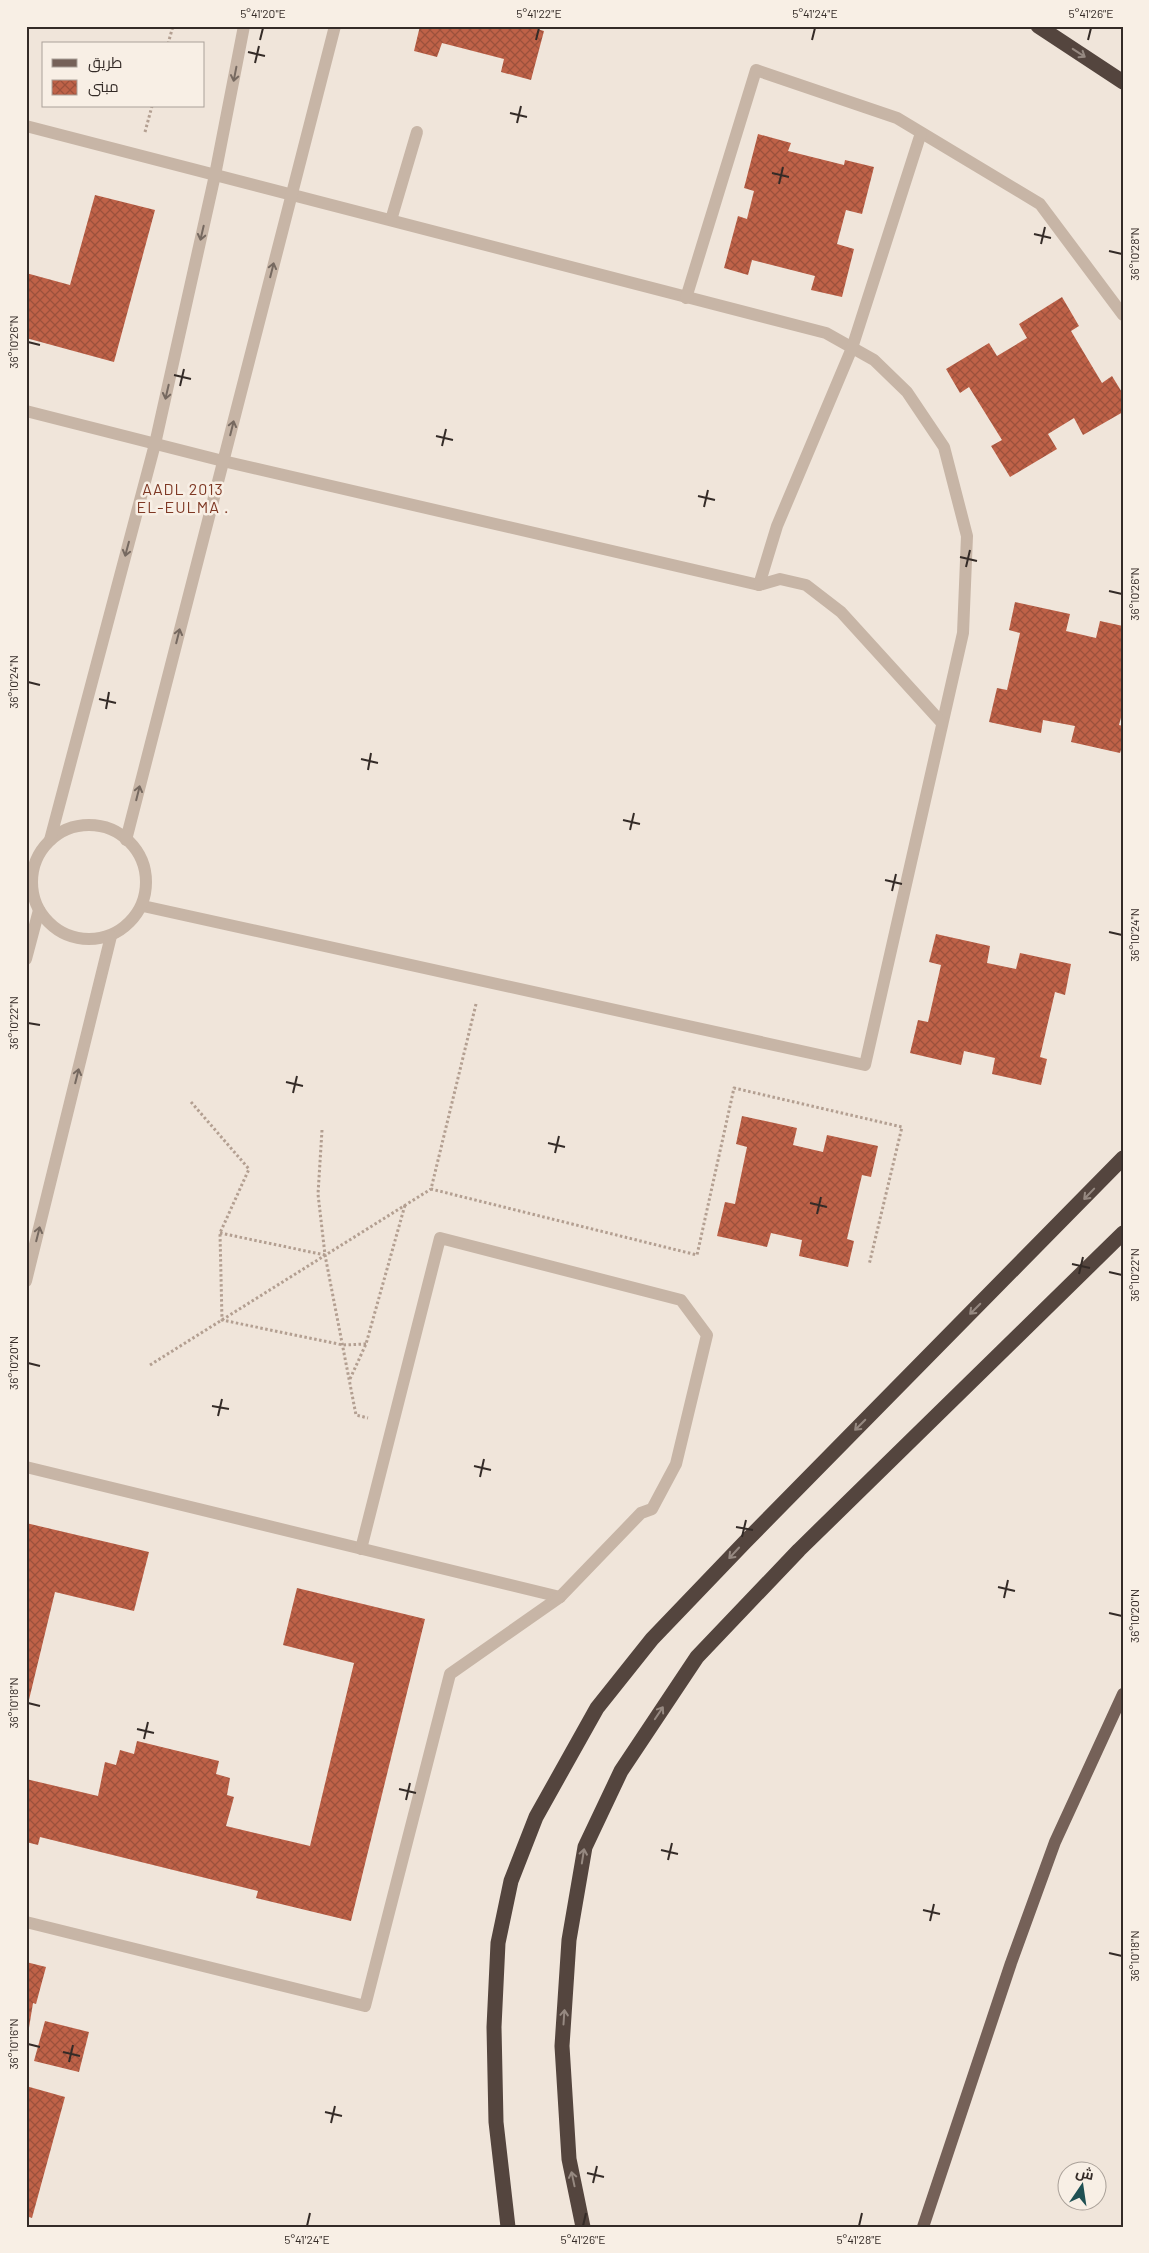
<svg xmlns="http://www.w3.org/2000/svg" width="1149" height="2253" font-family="Barlow,Cairo,sans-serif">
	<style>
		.building { fill: url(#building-cross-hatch) }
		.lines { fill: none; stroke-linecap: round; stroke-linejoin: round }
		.path { stroke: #b39f91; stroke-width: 3; stroke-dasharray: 2.5 2.5; stroke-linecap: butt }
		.minor { stroke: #c7b5a6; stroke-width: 12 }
		.major { stroke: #756158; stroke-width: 12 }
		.highway { stroke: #54453e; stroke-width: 15 }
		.oneway { stroke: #968981 }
		.oneway2 { stroke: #766960 }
		.ticks { fill: none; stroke: #342b27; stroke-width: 2 }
		.labels { text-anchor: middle; stroke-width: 5; stroke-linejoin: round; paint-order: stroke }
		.quarter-label { font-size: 16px; letter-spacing: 1px; fill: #7e3824; stroke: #f8efe5 }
		.neatline { fill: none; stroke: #342b27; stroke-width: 2 }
		.ticks-label { font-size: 12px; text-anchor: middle; fill: #342b27 }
	</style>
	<defs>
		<pattern id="building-cross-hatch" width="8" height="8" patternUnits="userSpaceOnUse" patternTransform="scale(1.25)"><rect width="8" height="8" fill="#bf6248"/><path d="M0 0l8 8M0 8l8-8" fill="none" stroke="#9c513c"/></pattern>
	</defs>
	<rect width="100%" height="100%" fill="#f0e5da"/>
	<g class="building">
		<polygon points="420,26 527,26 544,31 531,80 501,72 504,59 442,43 437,57 414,51"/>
		<polygon points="758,134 791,143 788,151 844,165 845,160 874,167 862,214 846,210 837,244 854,249 842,297 811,290 815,276 752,260 748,275 724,268 738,216 747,219 754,191 744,188"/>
		<polygon points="95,195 155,210 114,362 26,338 26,273 70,285"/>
		<polygon points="1062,297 1079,326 1071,331 1102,383 1112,376 1123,394 1123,412 1083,435 1074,418 1048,434 1057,449 1010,477 991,446 1002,440 969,387 960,393 946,369 989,343 997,356 1027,338 1019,324"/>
		<polygon points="1015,602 1070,614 1066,631 1096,638 1100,621 1123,626 1123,710 1119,725 1123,726 1123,743 1120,753 1071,742 1075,726 1043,720 1041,733 989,722 997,688 1007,690 1020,633 1009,630"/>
		<polygon points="936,934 990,946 987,963 1016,969 1020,953 1071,964 1065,995 1055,992 1040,1057 1047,1059 1041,1085 992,1074 995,1058 964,1051 961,1065 910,1053 918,1020 928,1022 941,965 929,962"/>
		<polygon points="742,1116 797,1128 793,1145 823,1152 827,1135 878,1146 871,1177 862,1175 847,1239 854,1241 848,1267 799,1256 802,1240 771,1233 767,1247 717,1236 725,1202 735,1204 747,1147 736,1144"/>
		<polygon points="26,1523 149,1552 134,1611 55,1592 27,1708"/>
		<polygon points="297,1588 425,1619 351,1921 256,1898 258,1891 40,1837 38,1845 26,1842 26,1779 98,1796 105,1762 116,1765 120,1750 134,1754 137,1741 219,1761 216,1774 230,1778 227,1795 234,1797 226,1826 310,1846 354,1663 283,1645"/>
		<polygon points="26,1962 46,1967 36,2004 33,2003 28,2034 26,2034"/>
		<polygon points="45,2021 89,2032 79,2072 34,2061"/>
		<polygon points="26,2086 65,2097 32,2218 26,2216"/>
	</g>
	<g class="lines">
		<g class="path">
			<polyline points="168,44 173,26"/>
			<polyline points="145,132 152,106"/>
			<polyline points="476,1004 431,1189 697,1255 734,1088 902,1127 869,1265"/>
			<polyline points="191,1102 249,1169 220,1233 222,1320 343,1345 366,1344"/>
			<polyline points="322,1130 318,1194 325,1255 356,1415 368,1418"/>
			<polyline points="220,1233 325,1255"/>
			<polyline points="150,1365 431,1189"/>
			<polyline points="350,1379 366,1344 405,1205"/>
		</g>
		<g class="minor">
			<polyline points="26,126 826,333 874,360 907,392 944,447 967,536 963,633 865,1065 143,906"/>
			<polyline points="391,220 417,132"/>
			<polyline points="686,298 756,70 897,118 1040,204 1123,315"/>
			<polyline points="26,411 223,461 759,585 780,579 806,585 841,612 942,723"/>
			<polyline points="759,585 777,526 852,348 921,133"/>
			<circle cx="89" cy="882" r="57"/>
			<polyline points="50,840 155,444 215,175 244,26"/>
			<polyline points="126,840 335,26"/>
			<polyline points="26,959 39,910"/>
			<polyline points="26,1281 111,936"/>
			<polyline points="26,1467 560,1597"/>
			<polyline points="26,1922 365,2006 450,1674 560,1597 641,1513 652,1509 676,1464 707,1335 681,1300 440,1238 361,1549"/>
		</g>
		<polyline class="major" points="923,2227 1011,1963 1055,1842 1123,1694"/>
		<g class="highway">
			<polyline points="1038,26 1123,82"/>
			<polyline points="508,2227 496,2122 494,2027 498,1943 511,1881 536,1817 597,1708 652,1639 745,1542 1123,1158"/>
			<polyline points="583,2227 569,2159 562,2046 569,1940 585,1847 621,1771 697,1657 799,1550 1123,1233"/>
		</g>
	</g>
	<defs><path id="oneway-shaft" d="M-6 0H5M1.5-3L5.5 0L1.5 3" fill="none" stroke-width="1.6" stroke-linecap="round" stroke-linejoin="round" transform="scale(1.25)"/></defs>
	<g class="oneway">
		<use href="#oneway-shaft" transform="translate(1079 53) rotate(33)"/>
		<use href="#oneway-shaft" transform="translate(1089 1194) rotate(134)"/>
		<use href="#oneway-shaft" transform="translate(975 1309) rotate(135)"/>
		<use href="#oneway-shaft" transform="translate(860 1425) rotate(135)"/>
		<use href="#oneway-shaft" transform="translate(734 1553) rotate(133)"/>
		<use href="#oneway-shaft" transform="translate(659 1713) rotate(-56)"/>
		<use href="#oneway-shaft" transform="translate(583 1856) rotate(-81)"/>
		<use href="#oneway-shaft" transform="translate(564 2017) rotate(-86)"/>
		<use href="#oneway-shaft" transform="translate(573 2179) rotate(-102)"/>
	</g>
	<g class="oneway2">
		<use href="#oneway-shaft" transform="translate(235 74) rotate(101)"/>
		<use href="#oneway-shaft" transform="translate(202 233) rotate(103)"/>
		<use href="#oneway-shaft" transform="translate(272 270) rotate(-76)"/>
		<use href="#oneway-shaft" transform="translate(167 392) rotate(103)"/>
		<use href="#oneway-shaft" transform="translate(232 428) rotate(-76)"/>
		<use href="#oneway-shaft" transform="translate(127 549) rotate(105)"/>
		<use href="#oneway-shaft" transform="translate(178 636) rotate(-76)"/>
		<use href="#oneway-shaft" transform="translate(138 793) rotate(-76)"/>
		<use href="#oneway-shaft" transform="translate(77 1076) rotate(-76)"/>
		<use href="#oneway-shaft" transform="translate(38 1234) rotate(-76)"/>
	</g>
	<path class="ticks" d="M260 40 263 28M536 40 539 28M812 40 815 28M1088 40 1091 28M248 52 265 56M255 63 259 46M510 113 527 117M517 123 521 106M772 173 789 177M779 184 783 167M1034 234 1051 238M1041 244 1045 227M1109 251 1122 254M28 342 40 345M174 375 191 379M180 386 184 369M436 436 453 440M442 446 446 429M698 496 715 500M704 507 708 490M960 557 977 561M966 567 970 550M1109 591 1122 594M28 682 40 685M99 699 116 703M106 709 109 692M361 759 378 763M368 770 371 753M623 820 640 824M630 830 634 813M885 880 902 884M892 891 896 874M1109 932 1122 935M28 1023 40 1025M286 1082 303 1086M293 1093 297 1076M548 1143 565 1147M555 1153 559 1136M810 1203 827 1207M817 1214 821 1197M1072 1264 1090 1268M1109 1272 1122 1275M1079 1274 1083 1257M28 1363 40 1366M212 1406 229 1409M218 1416 222 1399M474 1466 491 1470M480 1477 484 1459M736 1527 753 1530M742 1537 746 1520M998 1587 1015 1591M1004 1598 1008 1580M1109 1613 1122 1616M28 1703 40 1706M137 1729 154 1733M144 1739 148 1722M399 1789 416 1793M406 1800 410 1783M661 1850 678 1854M668 1860 672 1843M923 1910 940 1914M930 1921 934 1904M1109 1953 1122 1956M28 2044 40 2047M63 2052 80 2056M69 2062 73 2045M325 2112 342 2116M331 2123 335 2106M587 2173 604 2177M593 2183 597 2166M307 2226 310 2213M583 2226 586 2213M859 2226 862 2213"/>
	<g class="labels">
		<g class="quarter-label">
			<text x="183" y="495">AADL 2013<tspan x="183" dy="18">EL-EULMA .</tspan></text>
		</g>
	</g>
	<rect width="1149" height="2253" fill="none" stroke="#f8efe5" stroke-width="55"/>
	<rect x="42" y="42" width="162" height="65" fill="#f8efe5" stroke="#aaa199"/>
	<rect x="52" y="59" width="25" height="8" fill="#756158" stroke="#aaa199"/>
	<text x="88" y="68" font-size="15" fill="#342b27">طريق</text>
	<rect x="52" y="80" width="25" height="15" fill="url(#building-cross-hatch)" stroke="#aaa199"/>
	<text x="88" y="92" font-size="15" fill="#342b27">مبنى</text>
	<g transform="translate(1082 2186) rotate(13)"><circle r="24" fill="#f8efe5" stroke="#aaa199"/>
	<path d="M0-4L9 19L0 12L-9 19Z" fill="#1f5053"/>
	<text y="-8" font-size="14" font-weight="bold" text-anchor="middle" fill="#342b27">ش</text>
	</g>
	<rect x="28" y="28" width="1094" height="2198" class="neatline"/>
	<g class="ticks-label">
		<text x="263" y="18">5°41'20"E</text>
		<text x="539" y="18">5°41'22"E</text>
		<text x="815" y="18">5°41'24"E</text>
		<text x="1091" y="18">5°41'26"E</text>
		<text transform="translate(1135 254) rotate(-90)" y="4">36°10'28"N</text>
		<text transform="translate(14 342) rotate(-90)" y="4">36°10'26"N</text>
		<text transform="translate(1135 594) rotate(-90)" y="4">36°10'26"N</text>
		<text transform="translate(14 682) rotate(-90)" y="4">36°10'24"N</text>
		<text transform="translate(1135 935) rotate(-90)" y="4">36°10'24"N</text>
		<text transform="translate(14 1023) rotate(-90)" y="4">36°10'22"N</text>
		<text transform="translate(1135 1275) rotate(-90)" y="4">36°10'22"N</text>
		<text transform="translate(14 1363) rotate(-90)" y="4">36°10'20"N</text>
		<text transform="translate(1135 1616) rotate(-90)" y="4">36°10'20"N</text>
		<text transform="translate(14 1703) rotate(-90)" y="4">36°10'18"N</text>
		<text transform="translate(1135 1956) rotate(-90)" y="4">36°10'18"N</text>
		<text transform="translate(14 2044) rotate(-90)" y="4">36°10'16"N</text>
		<text x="307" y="2244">5°41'24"E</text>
		<text x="583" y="2244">5°41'26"E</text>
		<text x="859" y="2244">5°41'28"E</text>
	</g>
</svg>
